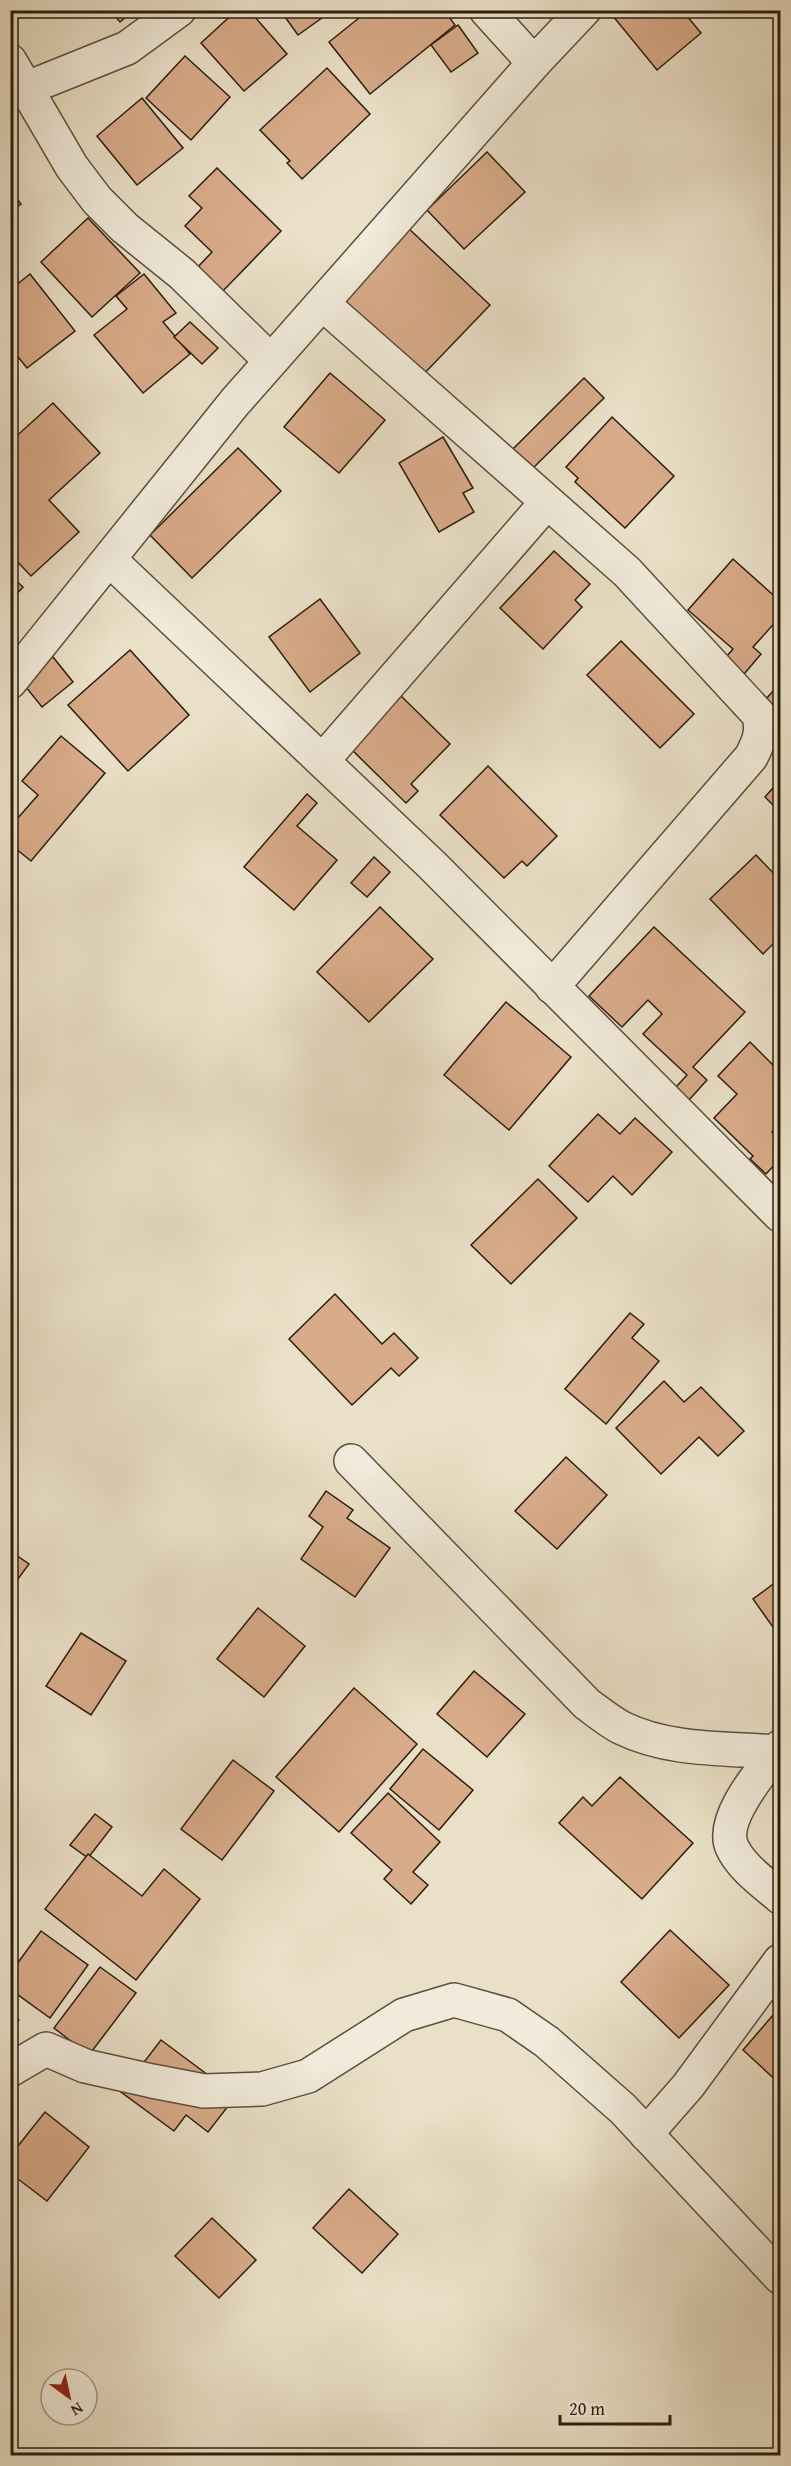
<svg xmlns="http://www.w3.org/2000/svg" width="791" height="2466" font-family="'Gentium Book Plus',serif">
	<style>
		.building { fill: #d8ab8a; stroke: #2d1d0d; stroke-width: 1.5 }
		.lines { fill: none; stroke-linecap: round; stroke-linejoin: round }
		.street-casing { stroke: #5c4e3c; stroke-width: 36 }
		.path { stroke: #2d1d0d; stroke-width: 4; stroke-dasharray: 4.5 3; stroke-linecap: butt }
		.street { stroke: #f1ebdb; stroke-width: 33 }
	</style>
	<rect width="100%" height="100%" fill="#eae0c7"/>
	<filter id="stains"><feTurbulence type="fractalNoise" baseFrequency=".00333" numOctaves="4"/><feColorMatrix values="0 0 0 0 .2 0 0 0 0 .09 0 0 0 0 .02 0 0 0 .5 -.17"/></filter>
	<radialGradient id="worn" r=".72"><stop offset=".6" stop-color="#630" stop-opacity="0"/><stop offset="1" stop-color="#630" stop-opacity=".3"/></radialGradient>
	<g class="building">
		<polygon points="110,10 134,10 120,22"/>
		<polygon points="237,10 249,10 287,54 244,91 201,43"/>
		<polygon points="280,10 333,10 298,35"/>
		<polygon points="369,10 444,10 455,25 370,94 329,42"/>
		<polygon points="608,10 682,10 701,33 657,70"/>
		<polygon points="458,25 478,53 451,72 431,45"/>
		<polygon points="185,56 230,97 191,140 146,98"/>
		<polygon points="327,68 370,114 302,179 287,163 290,161 260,130"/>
		<polygon points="142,98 183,148 137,185 97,136"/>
		<polygon points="487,152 525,192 464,249 427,210"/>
		<polygon points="10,165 18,176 10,181"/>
		<polygon points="217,168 281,231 221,293 196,269 212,252 185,226 202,208 189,196"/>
		<polygon points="10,189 21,204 10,212"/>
		<polygon points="88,218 140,273 92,317 41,262"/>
		<polygon points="406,226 490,305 420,378 337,300"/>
		<polygon points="30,274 75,331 27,368 10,347 10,290"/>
		<polygon points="144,274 176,313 163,322 190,354 143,393 94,335 127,309 116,296"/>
		<polygon points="190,322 218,348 202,364 174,337"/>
		<polygon points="330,373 385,420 339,473 284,427"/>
		<polygon points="584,378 604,398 530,471 510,452"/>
		<polygon points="53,403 100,453 49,500 79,532 31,576 10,554 10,442"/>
		<polygon points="612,417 674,476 625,528 575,482 578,478 566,467"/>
		<polygon points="443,437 473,488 463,493 474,512 439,532 399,463"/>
		<polygon points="238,448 281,491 192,578 150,535"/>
		<polygon points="554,551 590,584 575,600 582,607 543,649 500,608"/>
		<polygon points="733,559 780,601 780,617 753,647 761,654 739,680 720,664 733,649 688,610"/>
		<polygon points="10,575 23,587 10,601"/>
		<polygon points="320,599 360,653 310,692 269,637"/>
		<polygon points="621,641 694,714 660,748 587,675"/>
		<polygon points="130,650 189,715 128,771 68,705"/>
		<polygon points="53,657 73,682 42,707 21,681"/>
		<polygon points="780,683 780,726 759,707"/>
		<polygon points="398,693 450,744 411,784 418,791 406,803 347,745"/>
		<polygon points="61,736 105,773 31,861 10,844 10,827 38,795 22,781"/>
		<polygon points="488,766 557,836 527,866 522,861 504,878 440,815"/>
		<polygon points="780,780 780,812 765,797"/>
		<polygon points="307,794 317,803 297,826 337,860 294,910 244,867"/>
		<polygon points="756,855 780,880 780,937 763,954 710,899"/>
		<polygon points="374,857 390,872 367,897 351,883"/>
		<polygon points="10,880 17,886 10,894"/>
		<polygon points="380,907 433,959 369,1022 317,972"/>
		<polygon points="654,927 745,1012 693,1067 707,1080 689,1100 676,1087 687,1075 643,1034 662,1014 648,1000 622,1027 589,996"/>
		<polygon points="506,1002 571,1057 509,1130 444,1075"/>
		<polygon points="750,1042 780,1072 780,1123 772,1132 780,1140 780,1159 766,1174 750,1159 753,1156 714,1118 737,1094 718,1076"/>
		<polygon points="598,1114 620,1134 635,1118 672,1152 632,1195 613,1176 588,1202 549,1166"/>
		<polygon points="538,1179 577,1218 511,1284 471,1245"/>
		<polygon points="335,1294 382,1344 394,1333 418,1358 399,1376 391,1368 352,1405 289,1339"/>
		<polygon points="630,1313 644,1324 632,1338 659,1361 606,1424 565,1389"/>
		<polygon points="664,1381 684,1402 701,1387 744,1431 718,1456 699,1437 661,1474 616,1428"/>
		<polygon points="566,1457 607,1495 557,1549 515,1511"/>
		<polygon points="326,1491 353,1510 347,1518 390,1548 355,1597 301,1559 323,1527 309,1516"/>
		<polygon points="10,1551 29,1564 10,1590"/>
		<polygon points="780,1579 780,1637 753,1599"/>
		<polygon points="258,1608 305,1646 264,1697 217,1659"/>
		<polygon points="81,1633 126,1661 91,1715 46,1686"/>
		<polygon points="474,1671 525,1714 487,1757 437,1714"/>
		<polygon points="354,1688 417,1744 339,1832 276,1777"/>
		<polygon points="423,1749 473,1790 439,1830 390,1789"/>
		<polygon points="233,1760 274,1791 222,1860 181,1829"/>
		<polygon points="620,1777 693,1843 642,1899 559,1823 583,1797 592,1806"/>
		<polygon points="388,1793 440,1842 413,1872 428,1885 411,1904 384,1879 392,1870 351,1833"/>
		<polygon points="95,1814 112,1827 88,1858 70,1845"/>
		<polygon points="88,1854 142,1896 164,1869 200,1899 136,1980 45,1909"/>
		<polygon points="670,1930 729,1985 679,2038 621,1982"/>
		<polygon points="41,1931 88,1965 50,2018 10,1989 10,1959 17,1964"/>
		<polygon points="100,1967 136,1993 89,2055 54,2028"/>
		<polygon points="780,2007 780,2084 743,2050"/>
		<polygon points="161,2040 236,2096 208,2132 186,2115 174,2131 121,2092"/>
		<polygon points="45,2112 89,2147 47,2201 10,2173 10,2156"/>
		<polygon points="349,2189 398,2234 362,2273 313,2228"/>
		<polygon points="212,2218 256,2260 219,2298 175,2256"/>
	</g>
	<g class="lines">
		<g class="street-casing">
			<g id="street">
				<polyline points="486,10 534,63"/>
				<polyline points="10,61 72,167 97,200 125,228 182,274 271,361"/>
				<polyline points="25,89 127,48 179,10"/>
				<path d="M323 304 627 572 759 715C763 732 759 742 751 757L552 987"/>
				<polyline points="110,560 432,865 780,1215"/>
				<polyline points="10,682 235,402 534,63 584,10"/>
				<polyline points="323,760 547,502"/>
				<path d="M351 1461 587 1704C598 1712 610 1722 622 1728 669 1751 725 1748 776 1752L780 1747"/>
				<path d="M776 1752C760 1773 720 1820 732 1847 741 1867 764 1883 780 1897"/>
				<polyline points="10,2070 46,2049 85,2066 152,2081 204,2091 262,2089 308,2076 404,2015 454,2000 508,2015 547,2042 623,2109 780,2277"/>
				<polyline points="646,2134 688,2086 780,1961"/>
			</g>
		</g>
		<polyline class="path" points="10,2013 20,2023"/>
		<use href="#street" class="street"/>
	</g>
	<rect width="791" height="2466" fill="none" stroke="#eae0c7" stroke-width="36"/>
	<rect x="12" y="12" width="767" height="2442" fill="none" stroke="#2d1d0d" stroke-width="3"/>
	<rect x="18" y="18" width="755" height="2430" fill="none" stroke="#2d1d0d" stroke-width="1.5"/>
	<g transform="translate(69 2397) rotate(147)"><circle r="28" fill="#f1ebdb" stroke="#a39989" stroke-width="1.5"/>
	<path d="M0-4.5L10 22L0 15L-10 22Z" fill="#8f2418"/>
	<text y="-9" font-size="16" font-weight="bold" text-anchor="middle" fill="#2d1d0d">N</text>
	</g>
	<path d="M560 2415v9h110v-9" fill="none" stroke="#2d1d0d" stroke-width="3"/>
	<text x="569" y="2415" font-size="18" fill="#2d1d0d" stroke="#f1ebdb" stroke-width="4.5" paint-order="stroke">20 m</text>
	<rect width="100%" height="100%" filter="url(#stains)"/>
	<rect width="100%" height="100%" fill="url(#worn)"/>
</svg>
